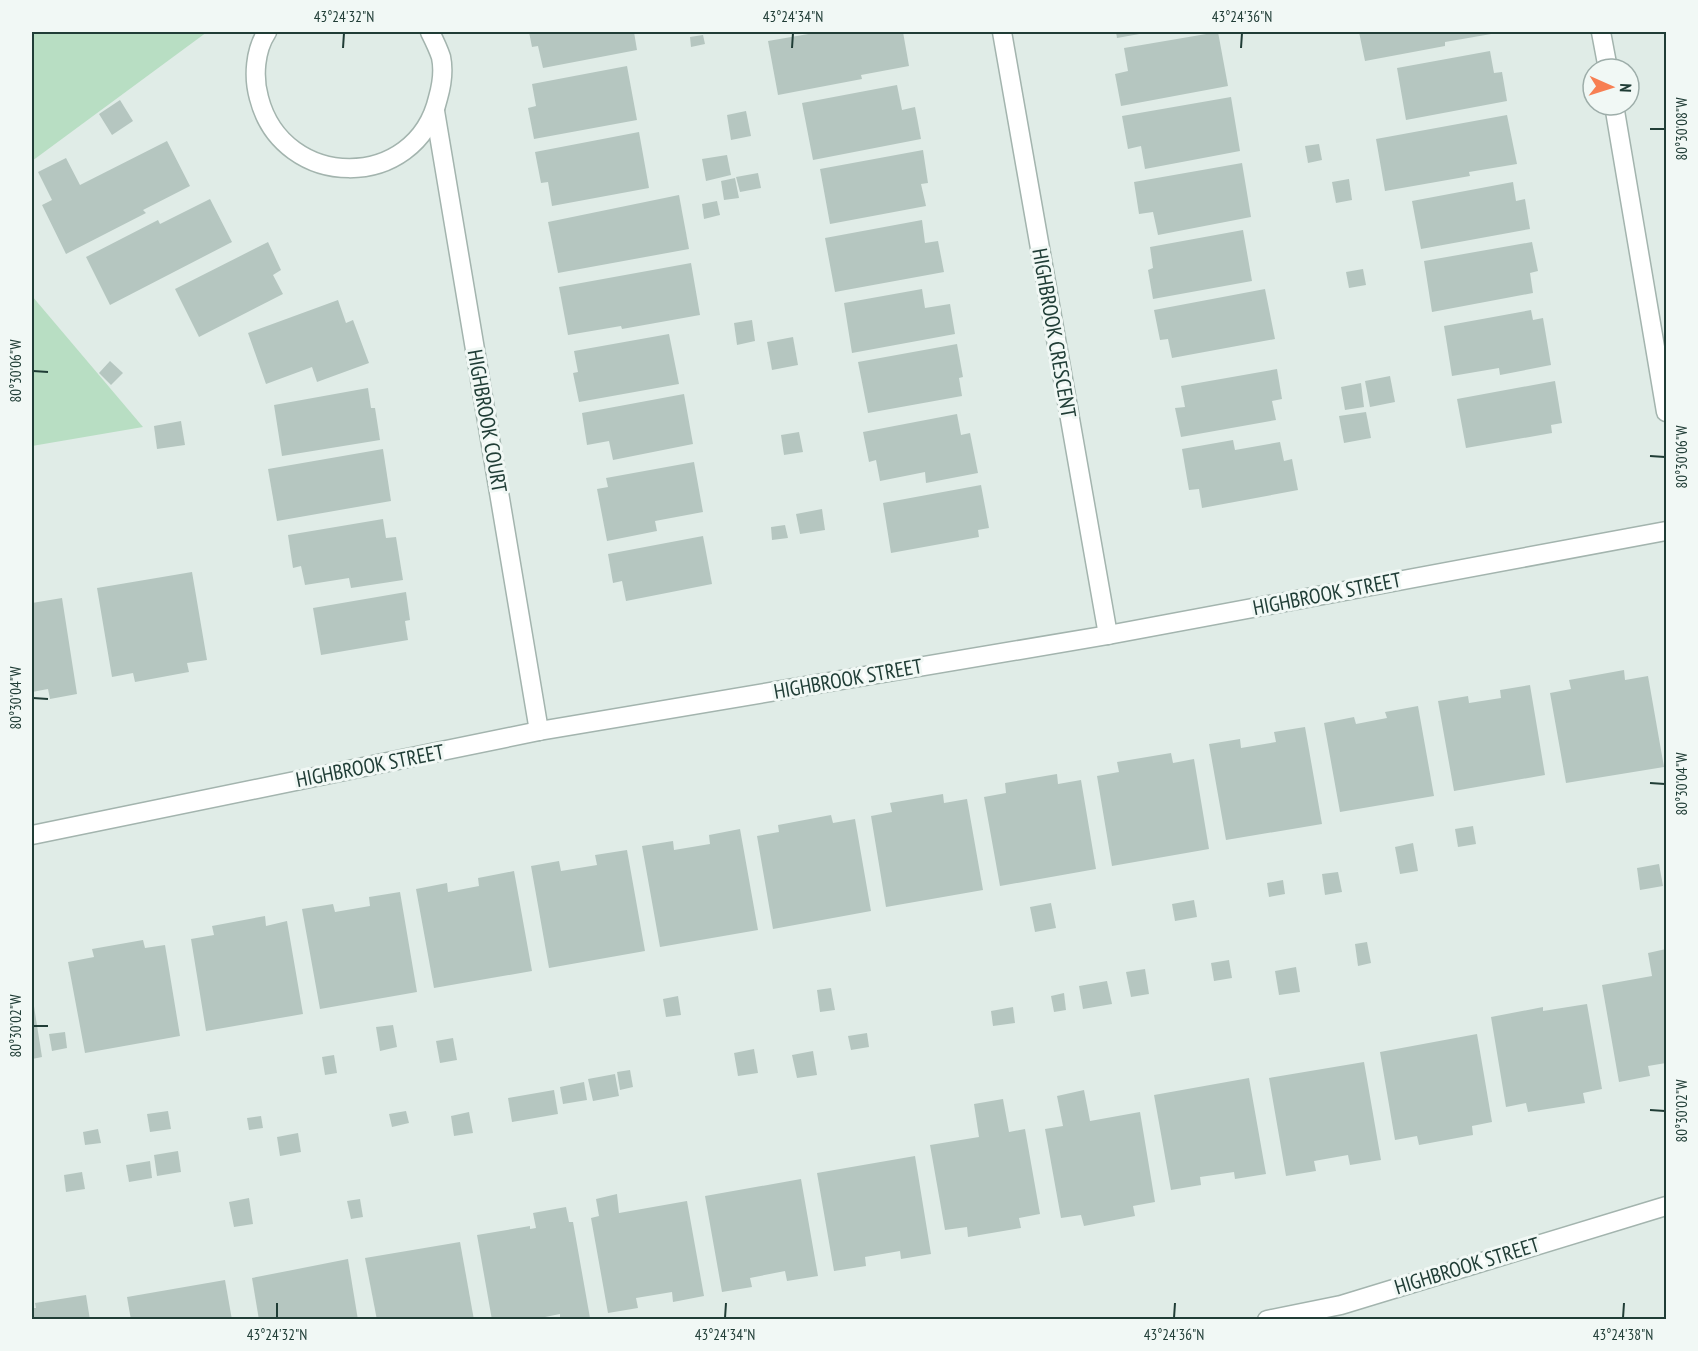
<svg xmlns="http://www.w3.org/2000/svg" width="1698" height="1351" font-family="'PT Sans Narrow',sans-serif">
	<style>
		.green { fill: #b8dec3 }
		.building { fill: #b5c6c0 }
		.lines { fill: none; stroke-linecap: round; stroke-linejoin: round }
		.minor-casing { stroke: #a3b4ae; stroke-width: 21 }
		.minor { stroke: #fff; stroke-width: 18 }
		.ticks { fill: none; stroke: #203d36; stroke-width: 2 }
		.labels { text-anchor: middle; stroke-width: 6; stroke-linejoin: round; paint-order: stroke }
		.street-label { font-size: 21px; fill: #203d36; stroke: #f1f8f5 }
		.neatline { fill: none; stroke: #203d36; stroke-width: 2 }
		.ticks-label { font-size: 15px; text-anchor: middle; fill: #203d36 }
	</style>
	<rect width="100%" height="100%" fill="#e0ece7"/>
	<g class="green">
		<polygon points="32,32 207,32 32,161"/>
		<polygon points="32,296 143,427 32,446"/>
	</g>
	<g class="building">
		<polygon points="529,32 634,32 637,50 543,68 538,46 532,47"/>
		<polygon points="820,32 903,32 909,66 861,75 862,79 778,95 768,41"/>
		<polygon points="1116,32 1145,32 1145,33 1117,38"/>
		<polygon points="1218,32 1228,86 1121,106 1115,74 1128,71 1124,48"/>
		<polygon points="1359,32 1496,32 1497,33 1445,42 1445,46 1365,61"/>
		<polygon points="703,35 705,44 691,47 690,37"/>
		<polygon points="1490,51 1494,73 1502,72 1507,101 1406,120 1397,68"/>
		<polygon points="627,66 637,120 534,139 528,108 536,106 532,84"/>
		<polygon points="897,85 902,110 915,107 921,139 813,160 802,103"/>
		<polygon points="1231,97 1240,151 1145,169 1141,146 1128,149 1122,116"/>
		<polygon points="120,100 133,121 112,135 99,114"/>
		<polygon points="746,111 751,136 731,140 727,115"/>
		<polygon points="1507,115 1517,164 1469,172 1470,176 1385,191 1376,139"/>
		<polygon points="639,132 649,188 552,206 548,182 541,183 535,152"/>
		<polygon points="167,141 190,186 143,210 146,213 66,254 42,205 52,200 38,172 66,158 80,185"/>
		<polygon points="1319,144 1322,160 1308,163 1305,146"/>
		<polygon points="923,150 928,183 921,184 926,206 830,224 820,169"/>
		<polygon points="727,155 731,175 706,181 702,159"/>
		<polygon points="1242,163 1251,217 1158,235 1153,212 1139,214 1134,182"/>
		<polygon points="758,173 761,188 740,192 736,177"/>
		<polygon points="735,178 739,198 724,200 721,181"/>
		<polygon points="1349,179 1352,200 1336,203 1332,182"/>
		<polygon points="1513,182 1516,201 1525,199 1530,229 1421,249 1412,201"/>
		<polygon points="679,195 689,249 558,273 548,222"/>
		<polygon points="210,199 232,242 110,305 86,257 158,220 160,224"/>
		<polygon points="717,201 720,215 704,219 702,204"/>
		<polygon points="922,220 925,243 938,241 944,272 835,292 825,238"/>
		<polygon points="1243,230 1252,281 1153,299 1148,270 1153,268 1150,247"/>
		<polygon points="268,242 281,270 273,275 283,294 199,337 175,289"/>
		<polygon points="1532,242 1538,271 1530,273 1533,293 1432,312 1424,261"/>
		<polygon points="691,263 700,315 622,329 621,326 568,335 559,287"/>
		<polygon points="1363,269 1366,285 1349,288 1346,272"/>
		<polygon points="922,289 925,308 950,304 955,334 852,353 844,303"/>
		<polygon points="1265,289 1275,339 1172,358 1168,339 1160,340 1154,310"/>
		<polygon points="338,300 346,323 353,320 369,363 317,382 312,367 266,384 248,333"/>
		<polygon points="1531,310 1533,320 1543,318 1551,365 1500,375 1499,368 1452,376 1444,326"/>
		<polygon points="752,320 755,341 737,345 734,323"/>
		<polygon points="669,334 679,384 579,402 573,373 578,372 574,351"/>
		<polygon points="793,337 798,365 772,370 767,342"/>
		<polygon points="957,344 963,377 959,378 962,396 868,413 858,362"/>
		<polygon points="110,361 123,373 111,385 99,373"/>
		<polygon points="1277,369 1282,399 1272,401 1276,420 1181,437 1175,408 1185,407 1181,386"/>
		<polygon points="1390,376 1395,402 1370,407 1365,381"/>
		<polygon points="1555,381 1562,423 1551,425 1552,433 1466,448 1457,399"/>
		<polygon points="1361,383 1364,407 1345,410 1341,387"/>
		<polygon points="368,388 371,408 375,408 380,440 282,456 274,405"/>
		<polygon points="684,394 693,444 613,460 609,441 587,445 582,413"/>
		<polygon points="1366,412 1371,438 1344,443 1339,416"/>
		<polygon points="957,414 961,435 970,433 978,473 926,483 925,472 880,481 876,460 869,462 863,432"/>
		<polygon points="181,421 185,445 157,449 154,426"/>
		<polygon points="799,432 803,452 784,455 781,435"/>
		<polygon points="1233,440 1235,450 1280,442 1284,461 1292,459 1298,490 1202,508 1199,489 1189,490 1182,449"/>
		<polygon points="383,449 391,501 277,521 268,469"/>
		<polygon points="694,462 703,512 655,521 657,531 607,541 597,489 608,487 606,478"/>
		<polygon points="981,485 989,528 978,530 979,537 891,553 883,503"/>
		<polygon points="822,509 825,530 800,534 796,514"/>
		<polygon points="383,519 386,538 396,537 403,580 351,588 349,578 305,585 301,566 293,568 288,535"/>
		<polygon points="785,525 788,538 772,540 771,527"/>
		<polygon points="703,536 712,584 626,601 622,581 613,583 608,554"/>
		<polygon points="192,572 207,660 187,663 189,672 135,682 133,673 112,677 97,588"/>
		<polygon points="406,592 410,620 405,621 408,640 321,655 313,608"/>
		<polygon points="62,598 77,694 50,699 48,689 32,692 32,603"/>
		<polygon points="1624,670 1625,680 1648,676 1664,767 1566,783 1550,693 1571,689 1569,680"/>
		<polygon points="1530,685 1545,775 1454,791 1438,701 1468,696 1469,703 1501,698 1500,690"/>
		<polygon points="1418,706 1434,796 1340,812 1324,723 1354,717 1356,724 1387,718 1385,712"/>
		<polygon points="1305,727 1322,824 1226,840 1209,744 1240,739 1241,748 1276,742 1274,732"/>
		<polygon points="1171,753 1173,763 1194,759 1209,849 1112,866 1097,776 1119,772 1117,762"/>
		<polygon points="1057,774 1058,784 1081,780 1096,869 1000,886 984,797 1006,793 1005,783"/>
		<polygon points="943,794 944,803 967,799 983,890 886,907 871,816 892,812 890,803"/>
		<polygon points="831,815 833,823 855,819 871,911 773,929 757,836 779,832 778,825"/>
		<polygon points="1473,826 1476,844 1458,847 1455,829"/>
		<polygon points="740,829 758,930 660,947 642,846 673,841 674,850 710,844 709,835"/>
		<polygon points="1413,843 1418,871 1400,874 1395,847"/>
		<polygon points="627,850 645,951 549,968 531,866 559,861 561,871 597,865 595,855"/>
		<polygon points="1659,864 1663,886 1640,890 1637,868"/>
		<polygon points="514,871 532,971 434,988 416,889 447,883 448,892 479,886 478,878"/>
		<polygon points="1338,872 1342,892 1325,895 1322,874"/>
		<polygon points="1283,880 1285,894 1269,897 1267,883"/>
		<polygon points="400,892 417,992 320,1009 302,909 333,904 335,912 370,906 369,897"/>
		<polygon points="1194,900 1197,917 1175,921 1172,904"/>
		<polygon points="1051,903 1056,928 1035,932 1030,907"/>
		<polygon points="265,916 266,926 287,921 303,1014 206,1031 191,939 214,935 212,926"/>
		<polygon points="143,940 145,948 165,945 180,1036 85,1053 68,962 94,957 92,949"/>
		<polygon points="1367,942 1371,963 1358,966 1355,944"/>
		<polygon points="1666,949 1666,1063 1648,1066 1650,1076 1619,1082 1602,985 1652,976 1648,953"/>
		<polygon points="1229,960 1232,978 1214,981 1211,963"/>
		<polygon points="1296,967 1300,992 1279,995 1275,971"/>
		<polygon points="1145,969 1149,994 1131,997 1126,972"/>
		<polygon points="1107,981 1112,1004 1083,1009 1079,986"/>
		<polygon points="831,988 835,1010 820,1012 817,990"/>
		<polygon points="1064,993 1066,1010 1054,1012 1051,996"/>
		<polygon points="678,996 681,1015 666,1017 663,999"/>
		<polygon points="33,1000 42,1057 32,1059 32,1001"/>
		<polygon points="1587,1004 1602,1089 1583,1093 1585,1103 1528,1112 1526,1103 1506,1107 1491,1017 1543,1007 1543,1011"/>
		<polygon points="1013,1007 1015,1023 993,1026 991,1011"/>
		<polygon points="393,1025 397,1047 380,1051 376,1027"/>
		<polygon points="65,1032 67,1048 52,1051 49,1034"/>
		<polygon points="867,1033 869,1047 851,1050 848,1036"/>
		<polygon points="1477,1034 1492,1122 1472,1126 1473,1135 1419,1145 1417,1136 1395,1140 1380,1052"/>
		<polygon points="453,1038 457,1060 440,1063 436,1041"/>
		<polygon points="754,1049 758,1073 738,1076 734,1053"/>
		<polygon points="813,1051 817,1075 797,1078 792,1055"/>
		<polygon points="334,1055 337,1073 325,1075 322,1057"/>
		<polygon points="1364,1062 1381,1160 1350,1165 1348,1155 1314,1161 1316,1171 1286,1176 1269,1078"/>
		<polygon points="630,1070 633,1087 620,1090 617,1072"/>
		<polygon points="615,1074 619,1096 593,1101 588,1079"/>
		<polygon points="1249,1078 1266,1174 1235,1179 1234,1172 1200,1177 1201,1185 1171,1190 1154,1095"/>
		<polygon points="584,1082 587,1100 563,1104 560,1087"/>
		<polygon points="554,1090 558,1114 512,1122 508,1098"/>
		<polygon points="1084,1090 1090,1121 1140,1112 1155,1202 1133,1206 1135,1216 1084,1226 1081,1215 1061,1218 1045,1129 1063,1126 1057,1096"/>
		<polygon points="1003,1099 1009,1132 1025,1129 1040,1214 1019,1218 1021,1228 968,1237 967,1227 945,1230 930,1145 979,1137 974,1104"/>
		<polygon points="168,1111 171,1129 150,1132 147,1114"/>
		<polygon points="406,1111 409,1123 392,1127 389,1114"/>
		<polygon points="469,1112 473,1133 454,1136 451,1116"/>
		<polygon points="261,1116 263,1128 249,1130 247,1118"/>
		<polygon points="98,1129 101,1143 85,1145 83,1132"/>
		<polygon points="298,1133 301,1152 280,1156 277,1137"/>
		<polygon points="178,1151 181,1172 157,1176 154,1155"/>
		<polygon points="915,1156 931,1254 901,1259 900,1251 865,1257 866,1266 834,1271 817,1173"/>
		<polygon points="150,1161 152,1178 129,1182 126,1165"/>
		<polygon points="82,1172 85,1189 66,1192 64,1175"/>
		<polygon points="801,1179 818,1276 787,1281 785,1271 750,1278 752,1287 722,1292 705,1196"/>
		<polygon points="617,1194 619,1213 687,1201 704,1296 673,1302 672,1292 636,1298 638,1308 608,1313 591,1218 599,1216 596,1199"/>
		<polygon points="249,1198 253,1224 234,1227 229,1202"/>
		<polygon points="360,1199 363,1217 351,1219 347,1201"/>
		<polygon points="566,1207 569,1222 573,1222 590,1318 560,1320 560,1314 530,1320 492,1320 477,1235 530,1226 530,1229 536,1228 533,1213"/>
		<polygon points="460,1242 474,1320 377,1320 365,1258"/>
		<polygon points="348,1259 358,1320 259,1320 252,1278"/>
		<polygon points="225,1280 232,1320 131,1320 127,1297"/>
		<polygon points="86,1295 90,1320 32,1320 32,1308 36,1308 35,1303"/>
	</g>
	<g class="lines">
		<g class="minor-casing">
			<g id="minor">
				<path d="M267 32C255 50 253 77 259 98 283 191 416 192 438 98 442 84 444 71 441 57 438 48 434 40 430 32"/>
				<polyline points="1002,32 1108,635"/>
				<polyline points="1601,32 1608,69"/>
				<polyline points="1614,105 1666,412"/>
				<polyline points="435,111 539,731"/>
				<polyline points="32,835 539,731 1108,635 1666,531"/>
				<polyline points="1267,1320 1341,1305 1666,1206"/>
			</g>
		</g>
		<use href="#minor" class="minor"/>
	</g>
	<path class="ticks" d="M343 48 344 33M792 48 793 33M1241 48 1242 33M1650 129H1665M33 371 48 372M1650 456 1665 457M33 698 48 699M1650 783 1665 784M33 1026H48M1650 1110 1665 1111M277 1318V1303M725 1318 726 1303M1174 1318 1175 1303M1623 1318 1624 1303"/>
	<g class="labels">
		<g class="street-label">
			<text transform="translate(1054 333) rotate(80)" y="7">HIGHBROOK CRESCENT</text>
			<text transform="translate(487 421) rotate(80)" y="7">HIGHBROOK COURT</text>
			<text transform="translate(1327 594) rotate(-11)" y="7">HIGHBROOK STREET</text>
			<text transform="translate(848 679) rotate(-10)" y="7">HIGHBROOK STREET</text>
			<text transform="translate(370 766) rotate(-11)" y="7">HIGHBROOK STREET</text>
			<text transform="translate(1467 1266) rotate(-17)" y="7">HIGHBROOK STREET</text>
		</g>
	</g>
	<rect width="1698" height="1351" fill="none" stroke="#f1f8f5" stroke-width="66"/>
	<g transform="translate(1611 87) rotate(93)"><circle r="28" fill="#f1f8f5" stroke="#9dada9" stroke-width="1.5"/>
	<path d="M0-4.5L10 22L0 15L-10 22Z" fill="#f77f53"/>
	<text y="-9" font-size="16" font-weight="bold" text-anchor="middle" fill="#203d36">N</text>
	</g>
	<rect x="33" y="33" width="1632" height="1285" class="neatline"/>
	<g class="ticks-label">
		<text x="344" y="22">43°24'32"N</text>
		<text x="793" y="22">43°24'34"N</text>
		<text x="1242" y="22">43°24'36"N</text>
		<text transform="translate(1682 129) rotate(-90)" y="5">80°30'08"W</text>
		<text transform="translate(16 371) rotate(-90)" y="5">80°30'06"W</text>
		<text transform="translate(1682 457) rotate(-90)" y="5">80°30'06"W</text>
		<text transform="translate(16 698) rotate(-90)" y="5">80°30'04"W</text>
		<text transform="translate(1682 784) rotate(-90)" y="5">80°30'04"W</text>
		<text transform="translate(16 1026) rotate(-90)" y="5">80°30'02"W</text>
		<text transform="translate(1682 1111) rotate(-90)" y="5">80°30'02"W</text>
		<text x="277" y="1340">43°24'32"N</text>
		<text x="725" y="1340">43°24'34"N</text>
		<text x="1174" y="1340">43°24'36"N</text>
		<text x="1623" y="1340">43°24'38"N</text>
	</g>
</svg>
